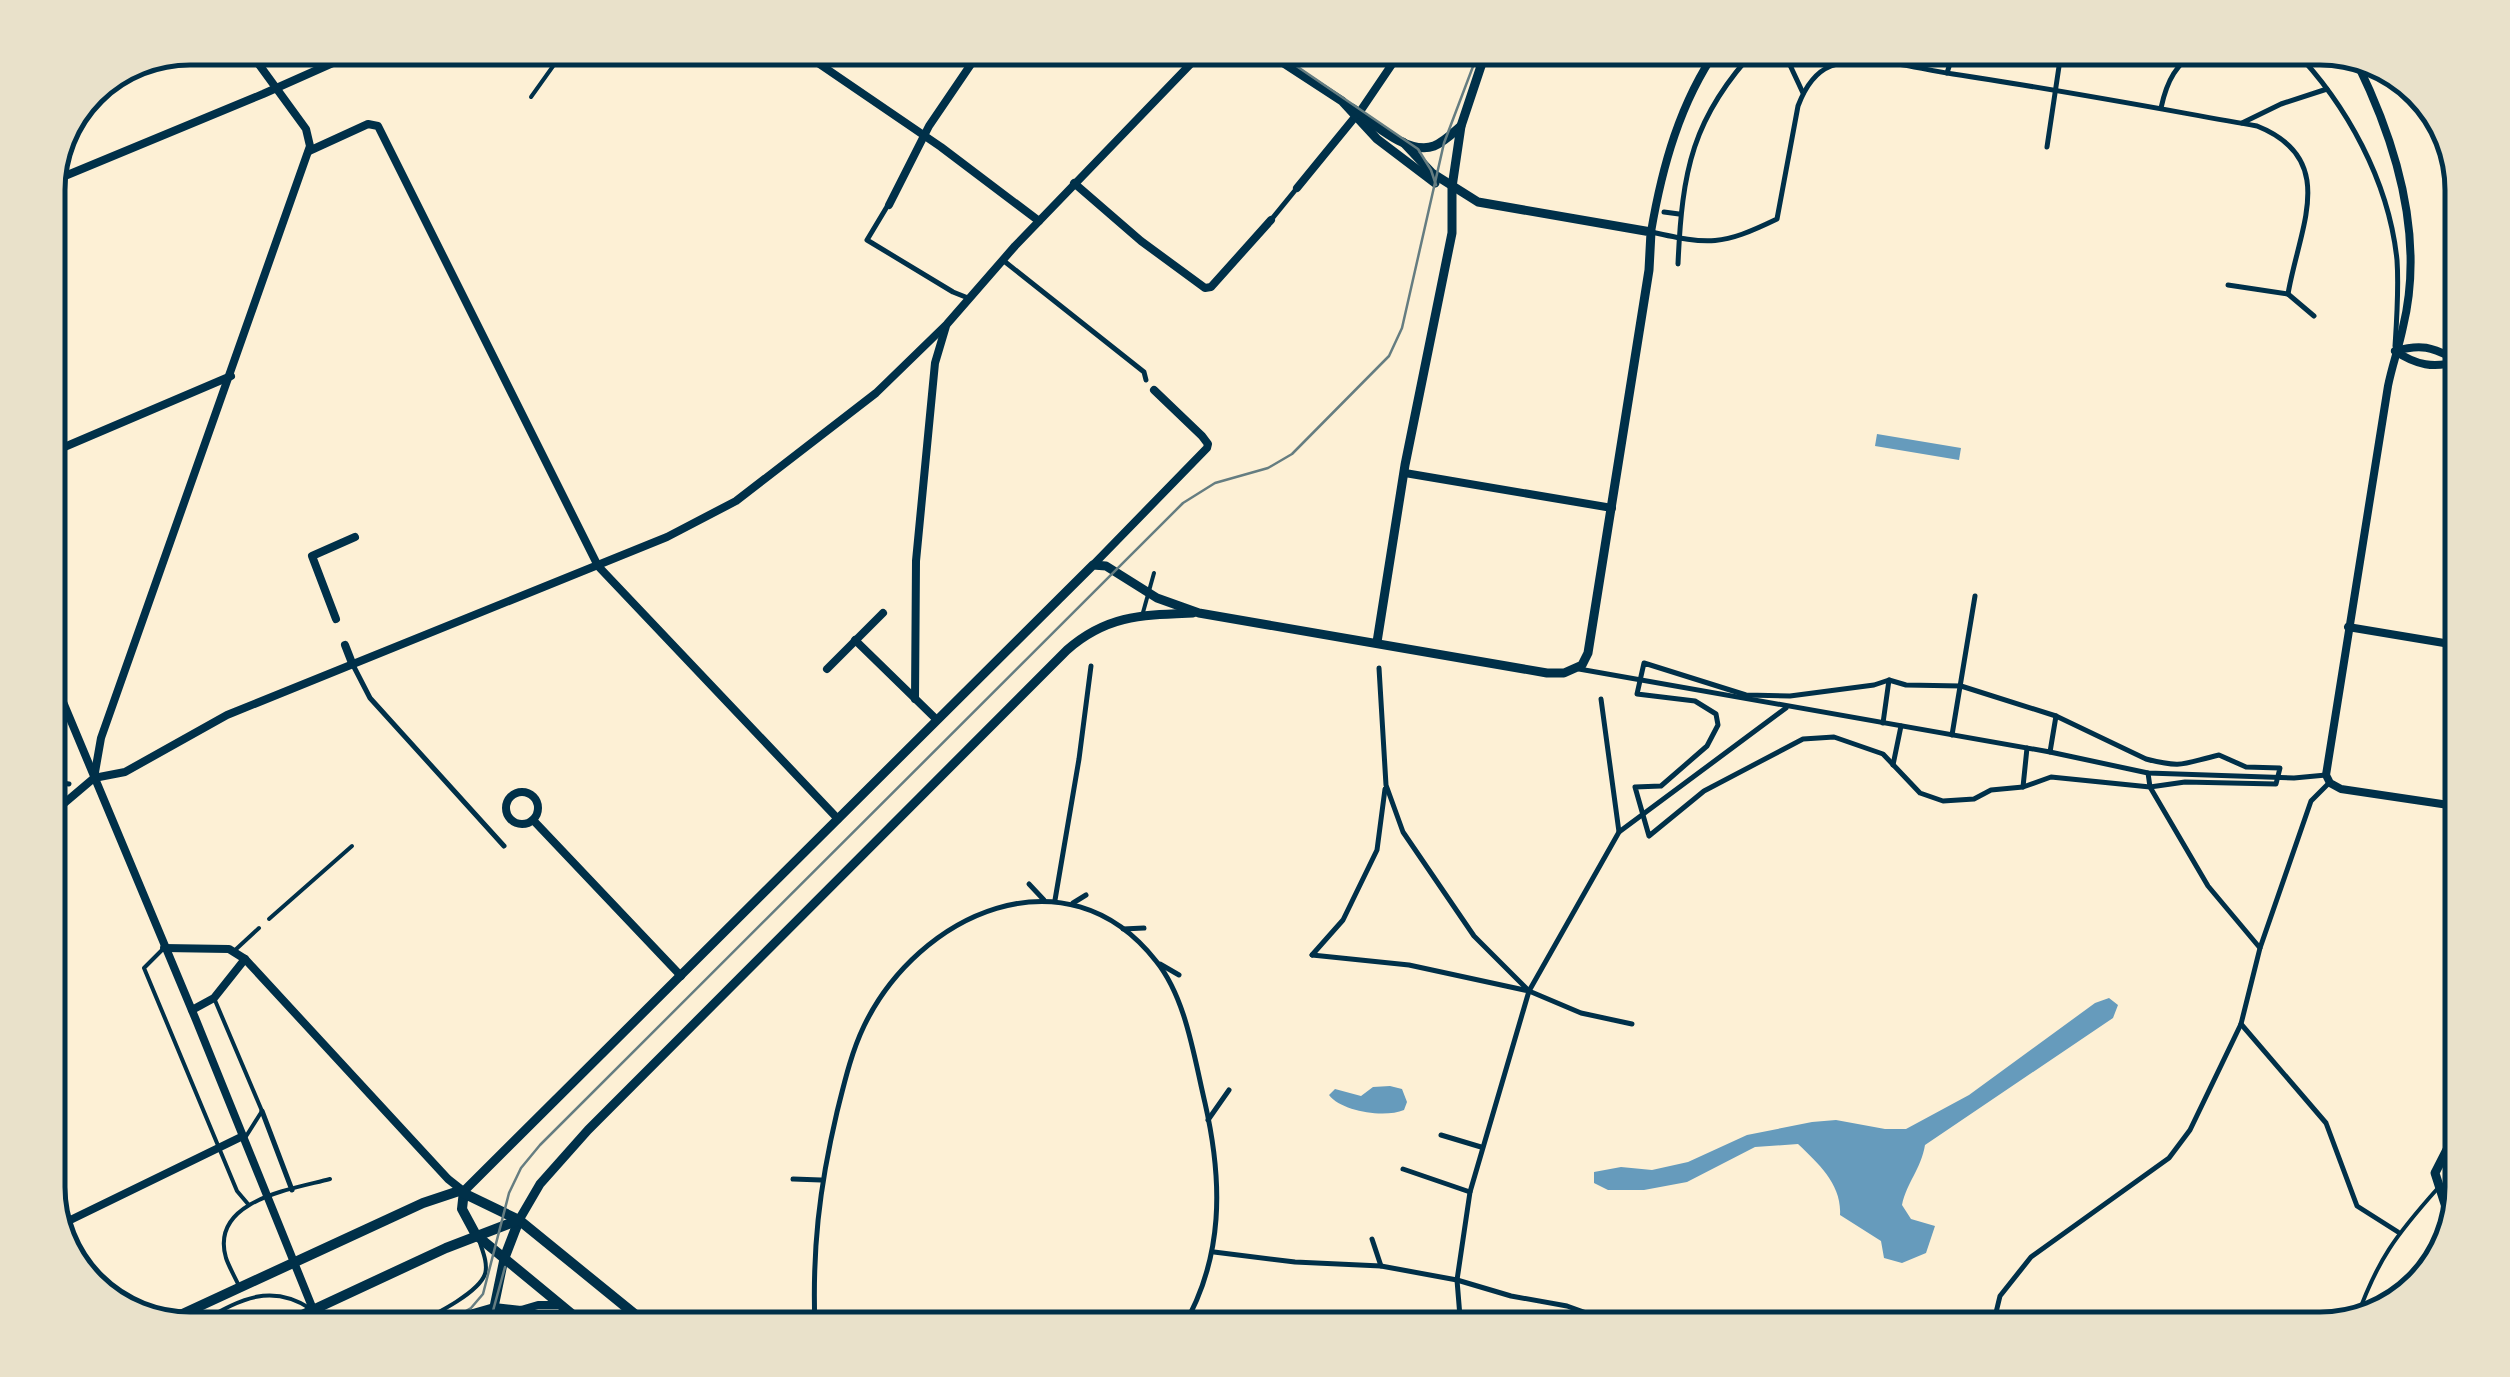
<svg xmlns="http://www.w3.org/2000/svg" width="2510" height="1377" font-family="Rubik,sans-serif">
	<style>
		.water { fill: #669bbc }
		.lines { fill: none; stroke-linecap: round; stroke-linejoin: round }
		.service { stroke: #003049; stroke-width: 4 }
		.pedestrian { stroke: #003049; stroke-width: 5 }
		.minor { stroke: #003049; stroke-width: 8 }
		.tertiary { stroke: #003049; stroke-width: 9 }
		.secondary { stroke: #003049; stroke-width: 10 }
		.tram { stroke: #657d81; stroke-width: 2.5 }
		.rim { fill: none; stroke: #003049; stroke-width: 5 }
	</style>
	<rect width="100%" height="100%" fill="#fdf0d5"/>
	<g class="water">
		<polygon points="1877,434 1961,448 1959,460 1875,446"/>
		<path d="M2109 998 2118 1005 2113 1018 1925 1145C1921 1169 1907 1182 1902 1205L1911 1219 1935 1226 1926 1253 1902 1263 1884 1258 1881 1241 1840 1215C1842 1185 1819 1164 1798 1144L1755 1147 1687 1182 1644 1190H1608L1594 1183V1172L1621 1167 1652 1170 1688 1162 1747 1135 1812 1122 1836 1120 1885 1129H1906L1969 1095 2095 1003Z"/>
		<path d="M1390 1086 1402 1089 1407 1102 1404 1110C1385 1118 1342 1112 1329 1095L1335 1089 1361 1096 1373 1087Z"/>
	</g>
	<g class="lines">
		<g class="service">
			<polyline points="2351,56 2358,65"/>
			<polyline points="531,97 566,48"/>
			<polyline points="1142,616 1154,573"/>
			<polyline points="269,919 352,846"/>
			<polyline points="164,948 144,968 237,1191 248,1204"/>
			<polyline points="233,952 259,928"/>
			<polyline points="214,998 262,1111 245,1138"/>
			<path d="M239 1286C235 1277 229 1267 226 1258 209 1200 293 1189 330 1179"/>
			<path d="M2356 1320C2377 1260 2396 1235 2438 1188"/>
			<path d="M187 1329C230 1307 264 1278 311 1309"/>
			<path d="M406 1329C425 1319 478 1295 485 1274 488 1264 483 1252 480 1243"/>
		</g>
		<g class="pedestrian">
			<polyline points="1782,48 1803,93"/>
			<polyline points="1844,48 1849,61"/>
			<polyline points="2048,48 2072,54 2096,48"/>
			<path d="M2292 48C2347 104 2389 182 2397 260 2399 289 2397 317 2395 346"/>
			<polyline points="1947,73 1955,48"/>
			<path d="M2161 108C2167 80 2176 64 2200 48"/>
			<polyline points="2242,123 2281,104 2327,89"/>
			<polyline points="2047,147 2061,53"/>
			<polyline points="888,205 867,240 953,292 968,298"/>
			<polyline points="1664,212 1679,214"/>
			<polyline points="1271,220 1297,188"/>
			<path d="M1651 232C1710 245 1721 246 1777 219L1798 106C1804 90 1813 73 1831 66 1868 52 1915 69 1953 74 2054 89 2155 108 2257 126 2340 159 2299 228 2288 294"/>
			<polyline points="1004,261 1144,372 1146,380"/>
			<path d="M1678 264C1682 171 1692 117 1757 48"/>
			<polyline points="2228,285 2288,294"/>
			<polyline points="2288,294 2314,316"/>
			<path d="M1644 663 1746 695 1790 696 1874 685 1889 680 1906 685 1961 686 2056 716 2146 759C2184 769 2184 763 2219 755L2246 767 2280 768 2276 784 2185 782 2150 787 2051 777 2023 787 1991 790 1974 799 1943 801 1920 793 1883 754 1834 737 1803 739 1704 791 1649 836 1635 787 1661 786 1707 746 1718 725 1716 714 1695 701 1637 694Z"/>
			<polyline points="353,665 370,698 504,846"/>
			<polyline points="1379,668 1386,785 1403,832 1474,936 1529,991"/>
			<polyline points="1579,669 2050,752 2148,773 2294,778 2326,775"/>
			<polyline points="1601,699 1619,832"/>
			<polyline points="1883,723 1889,680"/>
			<polyline points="1952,735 1975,596"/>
			<polyline points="2050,752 2056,716"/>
			<polyline points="1893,765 1901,726"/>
			<polyline points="2148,773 2150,787 2208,886 2260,948"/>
			<polyline points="48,781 69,784"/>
			<polyline points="2023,787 2027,748"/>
			<polyline points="1029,884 1044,900"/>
			<polyline points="1055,900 1079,759 1091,666"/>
			<polyline points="1073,903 1086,895"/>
			<polyline points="1123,929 1144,928"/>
			<polyline points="1312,955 1409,965 1529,991 1581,1013 1632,1024"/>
			<polyline points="1312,955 1343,920 1377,850 1385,789"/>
			<polyline points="1160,964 1179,975"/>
			<polyline points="2241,1024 2326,1123 2357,1206 2398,1232"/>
			<polyline points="262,1111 292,1190"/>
			<polyline points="1208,1120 1229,1090"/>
			<polyline points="1441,1135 1481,1147"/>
			<polyline points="1403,1169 1470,1192"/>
			<polyline points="793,1179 821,1180"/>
			<polyline points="1372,1239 1381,1266"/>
			<polyline points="1214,1252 1295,1262 1381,1266 1457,1280 1511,1296 1567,1306 1631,1329"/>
			<path d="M815 1329C812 1250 819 1189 837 1112 844 1084 851 1053 864 1026 918 914 1066 846 1156 961 1186 998 1194 1057 1205 1103 1223 1182 1224 1258 1182 1329"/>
			<polyline points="1461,1329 1457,1280 1470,1192 1529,991 1619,832 1786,708"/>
			<polyline points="1992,1329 2000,1296 2031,1257 2169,1158 2190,1130 2241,1024 2260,948 2311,801 2329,783"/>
		</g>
		<g class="minor">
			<polyline points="796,48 941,147 1039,221"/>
			<path d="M2367 60 2358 65C2397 145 2425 237 2403 327 2399 347 2392 366 2388 386L2326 775 2330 783 2341 789 2462 807"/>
			<polyline points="1359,113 1403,48"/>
			<polyline points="309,151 368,124 378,126 598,566 838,819"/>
			<polyline points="48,183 263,94 344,58 359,48"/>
			<polyline points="1074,183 1141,241 1205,288 1211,287 1271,220"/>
			<polyline points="1297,188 1355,117"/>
			<polyline points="889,205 929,126 982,48"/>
			<path d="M1651 232C1662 167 1680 102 1718 48"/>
			<path d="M2395 351C2427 342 2435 350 2462 362"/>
			<path d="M2395 351C2416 365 2434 369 2458 361"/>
			<polyline points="48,454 231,376"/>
			<polyline points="1405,473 1612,508"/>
			<polyline points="1093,565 1207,448 1208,444 1202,436 1154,390"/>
			<polyline points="336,619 312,556 355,537"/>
			<polyline points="2348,627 2462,646"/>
			<polyline points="855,640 936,719"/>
			<polyline points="345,645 352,663"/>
			<polyline points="48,666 196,1020 321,1329"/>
			<polyline points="827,669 883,613"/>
			<polyline points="915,699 916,561 935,363 946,326"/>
			<polyline points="94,778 125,772 227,715 667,537 736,501 876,393 947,324 1015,246 1206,48"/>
			<polyline points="94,778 101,738 310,146 306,129 247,48"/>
			<circle cx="522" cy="808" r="16"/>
			<polyline points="48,817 94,778"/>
			<polyline points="533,820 681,976"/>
			<polyline points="164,948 229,949 245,959 448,1179 462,1190"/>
			<polyline points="192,1010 214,998 245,959"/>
			<polyline points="58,1226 243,1136"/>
			<polyline points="442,1329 473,1313 494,1307 521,1310 538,1305 560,1305"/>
			<polyline points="506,1329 521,1310"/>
			<polyline points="631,1329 640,1318"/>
		</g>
		<g class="tertiary">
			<polyline points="1253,48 1276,58 1342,101 1377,139 1435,183"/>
			<path d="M1352 108C1372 122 1408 156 1434 146 1444 142 1453 133 1461 126"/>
			<polyline points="1377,642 1405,465 1452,233 1452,187 1461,126 1487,48"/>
			<polyline points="2454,1144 2450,1167 2458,1203"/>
			<polyline points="464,1191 1093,565 1106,566 1157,598 1199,613 1547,673 1564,673 1582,665 1588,653 1649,270 1651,232 1478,202 1432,173 1403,142"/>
			<path d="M519 1220 540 1184 588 1130 1067 650C1107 615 1142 615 1193 613"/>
			<polyline points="2452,1226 2435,1173 2460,1124"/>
			<polyline points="485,1329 494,1307 504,1259"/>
		</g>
		<g class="secondary">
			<polyline points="464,1191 462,1209 476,1235 590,1329"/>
			<polyline points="504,1259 519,1220"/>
			<polyline points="163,1323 423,1203 459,1191 519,1220 653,1329"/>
			<polyline points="272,1329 446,1248 519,1220"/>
		</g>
		<g class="tram">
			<polyline points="1270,48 1418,149 1431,170 1436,185"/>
			<polyline points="435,1329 471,1308 483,1294 509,1193 521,1168 540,1145 1183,503 1215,483 1268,468 1292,454 1389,356 1402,328 1444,143 1480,48"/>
			<polyline points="488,1329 505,1267"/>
		</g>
	</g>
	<path d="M0 0H2510V1377H0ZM190 65H2320A125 125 0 0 1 2445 190V1187A125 125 0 0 1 2320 1312H190A125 125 0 0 1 65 1187V190A125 125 0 0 1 190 65Z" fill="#e9e1ca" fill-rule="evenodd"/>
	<path class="rim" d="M190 65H2320A125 125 0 0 1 2445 190V1187A125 125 0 0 1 2320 1312H190A125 125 0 0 1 65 1187V190A125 125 0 0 1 190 65Z"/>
</svg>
